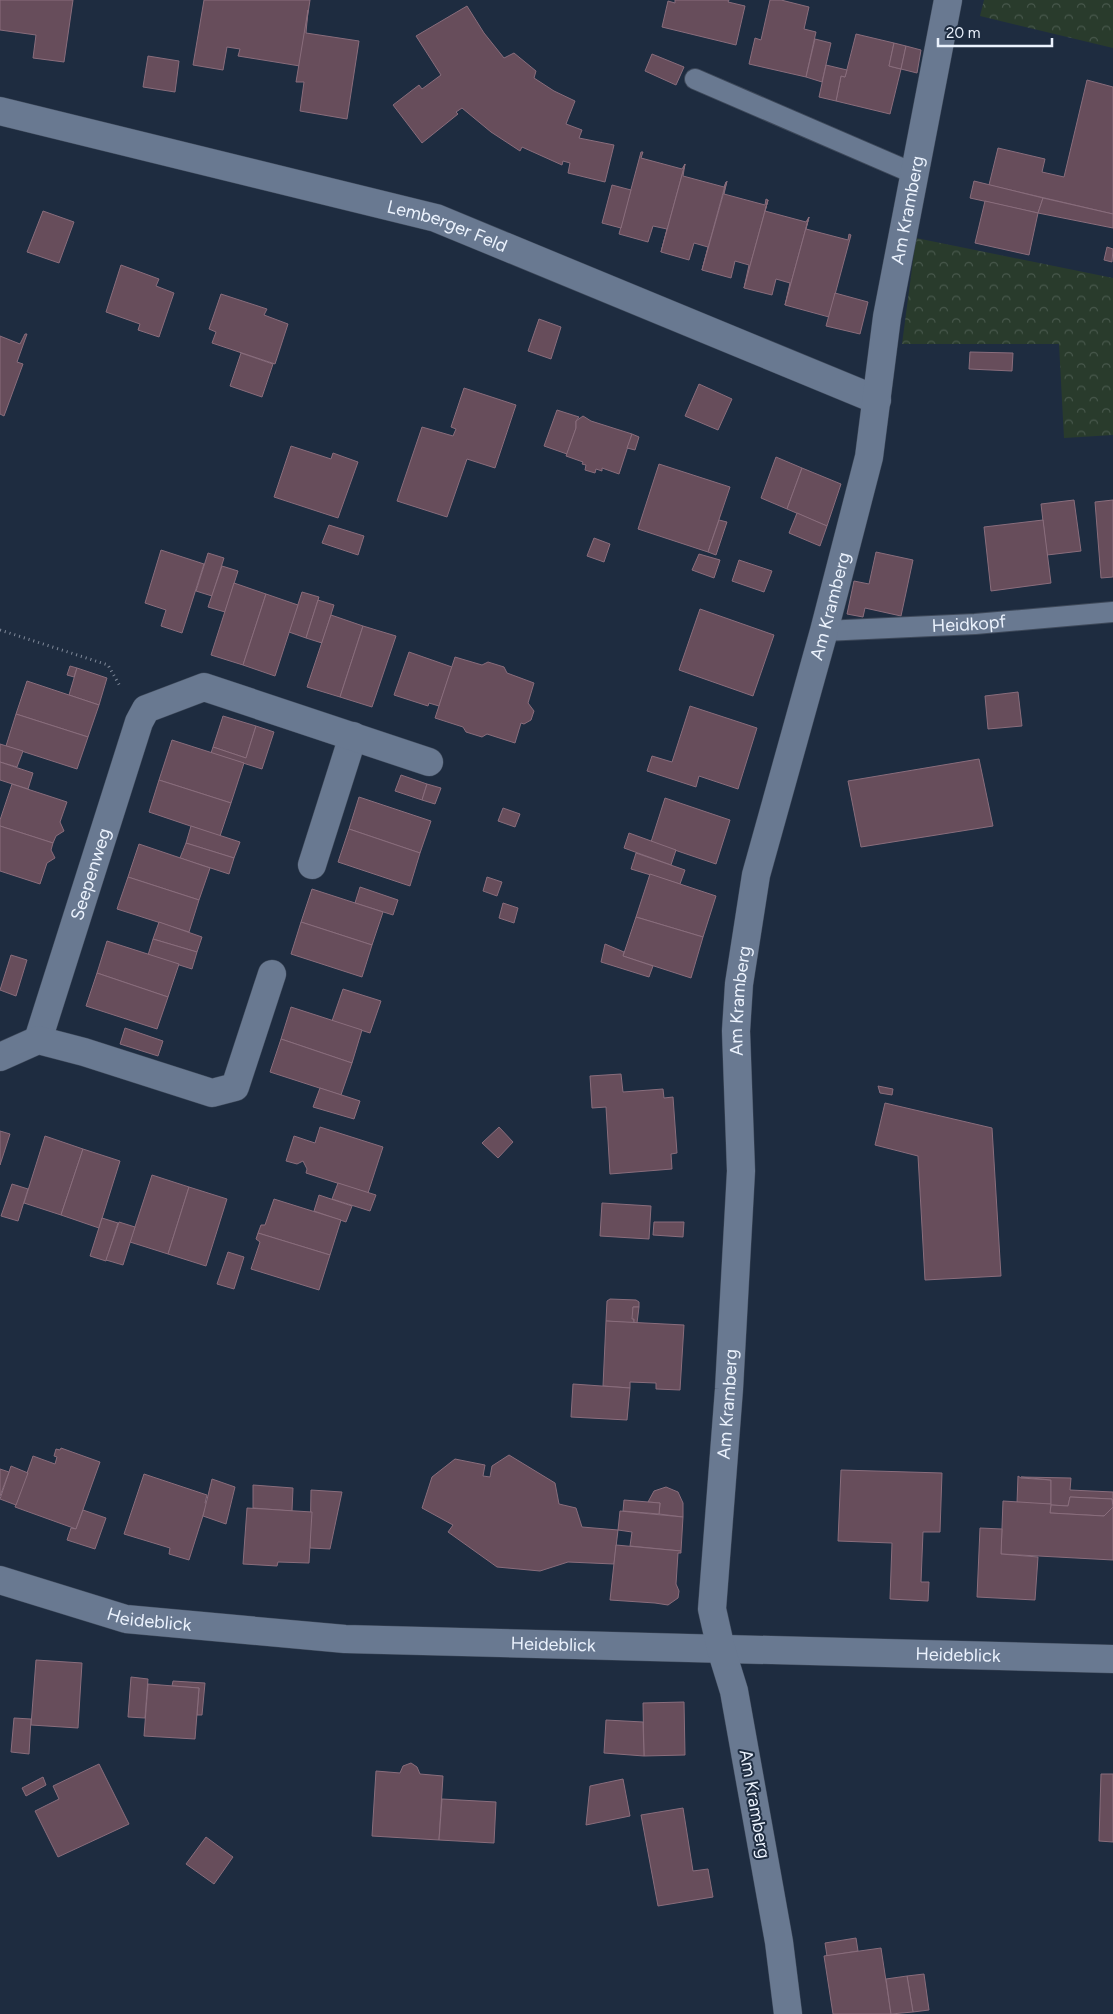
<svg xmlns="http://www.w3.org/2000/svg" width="1113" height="2014" font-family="Figtree,sans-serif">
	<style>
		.forest { fill: url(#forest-crowns) }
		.building { fill: #674d5b; stroke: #896d7c }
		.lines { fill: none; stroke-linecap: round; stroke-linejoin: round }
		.lane-casing { stroke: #3e495a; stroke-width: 22 }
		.street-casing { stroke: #3e495a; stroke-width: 29 }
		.path { stroke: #808a9a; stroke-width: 3; stroke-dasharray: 1 4; stroke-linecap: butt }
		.lane { stroke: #697991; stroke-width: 20 }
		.street { stroke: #697991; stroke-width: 28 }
		.labels { text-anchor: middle; stroke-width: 4; stroke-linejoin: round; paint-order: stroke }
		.street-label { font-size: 18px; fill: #ebf2fd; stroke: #1e2c40 }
	</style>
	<defs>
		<pattern id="forest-crowns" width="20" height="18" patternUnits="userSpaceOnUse" patternTransform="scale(1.25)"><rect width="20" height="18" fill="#293b2c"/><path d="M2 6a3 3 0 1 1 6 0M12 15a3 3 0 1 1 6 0" fill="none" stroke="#48584c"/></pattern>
	</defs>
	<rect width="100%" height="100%" fill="#1e2c40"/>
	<g class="forest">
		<polygon points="984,0 1113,0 1113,48 980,16"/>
		<polygon points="916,238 1113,278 1113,435 1064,438 1059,344 902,344"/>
	</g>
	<g class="building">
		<polygon points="0,0 73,0 64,62 33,58 36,35 0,30"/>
		<polygon points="204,0 310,0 300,66 238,56 240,49 227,47 223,70 193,65"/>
		<polygon points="675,0 729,0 728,2 745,6 736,45 662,27 668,1 675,3"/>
		<polygon points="770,0 781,0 809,7 804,29 816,32 806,77 749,64 755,38 761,40"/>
		<polygon points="467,6 484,33 504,58 514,53 536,71 534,78 554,91 575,101 566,124 582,130 579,138 614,145 605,182 568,173 570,163 563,161 562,165 522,147 520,151 491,132 462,108 456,112 458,114 422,143 393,105 419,85 422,89 441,75 416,36"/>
		<polygon points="308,10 306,33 359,41 347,119 300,111 304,82 296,82"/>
		<polygon points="856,34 894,43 889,66 901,69 890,114 836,101 841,76 845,77"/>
		<polygon points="815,39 831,43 822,82 806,77"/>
		<polygon points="894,43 906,46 901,69 889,66"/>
		<polygon points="906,46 921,50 917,73 901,69"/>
		<polygon points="652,54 684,67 676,85 645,71"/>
		<polygon points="148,56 179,61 175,92 143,87"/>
		<polygon points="826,65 847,70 845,77 841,76 836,101 819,97"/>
		<polygon points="1087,80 1113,87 1113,214 989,185 998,148 1045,159 1042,172 1064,177"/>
		<polygon points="641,152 643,152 641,158 682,169 685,164 661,252 667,229 653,226 648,242 619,234"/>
		<polygon points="685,164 683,176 724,187 726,182 702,270 708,247 694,243 689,260 661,252"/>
		<polygon points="727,181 724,194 765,205 766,199 768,200 744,288 749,265 735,261 731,278 702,270"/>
		<polygon points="974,181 1043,198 1038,213 970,198"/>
		<polygon points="612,185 631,190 621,228 602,223"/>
		<polygon points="1043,198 1113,214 1113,228 1038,213"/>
		<polygon points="768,200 765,211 806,222 809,217 785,305 790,283 776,279 772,295 744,288"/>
		<polygon points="985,201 1038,213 1029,255 975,243"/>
		<polygon points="43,211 74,222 59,263 27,252"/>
		<polygon points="809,217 806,229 848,240 849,234 851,235 829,317 785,305"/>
		<polygon points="1107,247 1113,249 1112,262 1104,260"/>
		<polygon points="121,265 159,279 156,286 174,293 159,337 138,330 140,324 106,312"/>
		<polygon points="835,293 868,302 860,334 826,326"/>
		<polygon points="221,294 267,309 264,315 288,324 275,364 212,343 216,332 209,329"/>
		<polygon points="539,319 561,327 551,359 528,351"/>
		<polygon points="25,334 27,334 17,362 23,364 4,416 0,414 0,336 20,344"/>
		<polygon points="970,352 1013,353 1012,371 969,369"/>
		<polygon points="241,353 273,364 262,397 230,386"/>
		<polygon points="699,384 732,399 718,430 685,416"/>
		<polygon points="464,388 516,405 495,468 467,459 447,517 397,501 422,427 453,436 456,429 451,427"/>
		<polygon points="557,410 579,417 576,421 576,428 567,454 544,446"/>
		<polygon points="583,416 591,421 632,434 619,474 602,468 602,471 596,469 595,473 585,470 586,465 582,464 583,462 566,456 576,428 576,421"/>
		<polygon points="632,434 639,437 635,450 627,448"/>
		<polygon points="291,446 331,459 333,453 358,462 338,518 274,497"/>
		<polygon points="776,457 802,468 787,509 761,498"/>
		<polygon points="659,464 730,487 708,552 638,529"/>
		<polygon points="802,468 841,484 827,526 787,509"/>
		<polygon points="1074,500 1081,551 1047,555 1041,504"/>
		<polygon points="1113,500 1113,577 1101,578 1095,502"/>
		<polygon points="797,513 827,526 820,546 789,533"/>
		<polygon points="719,520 727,522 716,555 708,552"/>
		<polygon points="1043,520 1051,583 991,591 984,527"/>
		<polygon points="329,525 364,536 358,555 322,543"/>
		<polygon points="594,538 610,544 604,562 587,556"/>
		<polygon points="161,550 204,564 182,633 161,626 166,610 145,603"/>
		<polygon points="876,552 913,560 901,616 865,608 863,617 847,614 854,581 869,584"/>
		<polygon points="208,553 224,558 212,596 196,591"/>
		<polygon points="699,554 720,560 714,578 692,570"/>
		<polygon points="739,560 772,571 764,592 732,581"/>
		<polygon points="222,566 238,571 225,612 208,607"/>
		<polygon points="234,583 266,594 243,665 211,655"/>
		<polygon points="302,592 319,597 306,638 289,632"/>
		<polygon points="266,594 298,605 275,676 243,665"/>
		<polygon points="318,600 334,605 322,643 306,638"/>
		<polygon points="700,609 774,635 753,696 679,670"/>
		<polygon points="331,615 363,626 340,697 307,687"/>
		<polygon points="363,626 396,636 372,707 340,697"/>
		<polygon points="409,652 452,667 439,706 429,703 428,706 394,695"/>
		<polygon points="455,657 482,665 488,662 504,667 507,673 534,683 528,703 534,711 531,720 524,724 521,723 515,743 487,734 482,737 466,732 463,727 435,718"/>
		<polygon points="70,666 77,668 74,677 67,675"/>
		<polygon points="77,668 107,678 99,705 69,695"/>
		<polygon points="27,681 99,705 88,737 16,714"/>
		<polygon points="1018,692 1022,726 988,729 985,696"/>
		<polygon points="690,706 757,728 738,789 699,776 696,787 647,771 652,756 672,762"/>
		<polygon points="16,714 88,737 77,769 6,746"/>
		<polygon points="223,716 256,726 246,758 213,747"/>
		<polygon points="256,726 274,732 262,769 211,753 213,747 246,758"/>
		<polygon points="172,740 244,763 231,803 159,780"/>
		<polygon points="0,744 23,751 17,767 0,762"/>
		<polygon points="979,759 993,826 861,847 848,781"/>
		<polygon points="0,762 33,773 28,789 0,780"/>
		<polygon points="401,775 427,784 422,800 395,791"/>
		<polygon points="159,780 231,803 220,836 149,812"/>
		<polygon points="12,784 67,802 60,822 64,831 56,836 53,843 0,826 0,820"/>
		<polygon points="427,784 441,788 435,804 422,800"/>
		<polygon points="359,797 431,821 420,853 349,829"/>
		<polygon points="665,798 730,820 716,864 651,842"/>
		<polygon points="503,808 520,814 515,827 498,821"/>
		<polygon points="0,826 53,843 51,850 55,858 47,863 40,884 0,871"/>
		<polygon points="191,826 240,842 234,858 186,843"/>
		<polygon points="349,829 420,853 410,886 338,862"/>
		<polygon points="629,833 676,850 671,865 624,848"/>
		<polygon points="186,843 234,858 229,874 180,858"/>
		<polygon points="139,844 210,868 199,900 128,877"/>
		<polygon points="636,853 685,870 680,884 631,869"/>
		<polygon points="650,874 716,896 703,937 636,917"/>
		<polygon points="128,877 199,900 189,932 117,909"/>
		<polygon points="487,877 502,882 497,896 483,891"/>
		<polygon points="360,887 398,900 393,915 355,903"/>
		<polygon points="312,889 383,912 372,945 301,922"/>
		<polygon points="503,903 518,908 514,923 499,918"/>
		<polygon points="636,917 703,937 691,978 623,956"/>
		<polygon points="159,922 202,937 197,952 153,939"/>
		<polygon points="301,922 372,945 362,977 291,954"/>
		<polygon points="153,939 197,952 192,969 148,955"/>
		<polygon points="107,941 179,964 168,997 97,973"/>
		<polygon points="605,944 624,952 623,956 653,966 649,977 601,962"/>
		<polygon points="11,955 27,960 16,996 0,990"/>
		<polygon points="97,973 168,997 157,1029 86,1006"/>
		<polygon points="343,989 381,1001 370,1033 332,1021"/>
		<polygon points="291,1007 362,1030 352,1063 281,1039"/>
		<polygon points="125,1028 163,1041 158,1056 120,1044"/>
		<polygon points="281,1039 352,1063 341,1095 270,1072"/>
		<polygon points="621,1074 623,1092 663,1089 664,1098 673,1097 677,1153 671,1154 672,1169 610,1174 606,1107 592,1108 590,1076"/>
		<polygon points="878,1086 893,1089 892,1095 880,1093"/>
		<polygon points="320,1088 360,1101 354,1119 313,1107"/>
		<polygon points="885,1103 992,1128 1001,1276 925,1280 918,1156 875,1145"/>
		<polygon points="320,1127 383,1147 368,1193 306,1173 307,1169 303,1161 297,1164 286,1161 294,1136 315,1143"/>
		<polygon points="499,1127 513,1142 498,1158 482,1143"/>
		<polygon points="0,1131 10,1134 0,1165"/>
		<polygon points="45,1136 83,1149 61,1215 24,1203"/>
		<polygon points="83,1149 120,1161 99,1228 61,1215"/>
		<polygon points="152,1175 189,1187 168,1254 130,1242"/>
		<polygon points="338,1183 376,1195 370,1211 332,1199"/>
		<polygon points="12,1184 28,1189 18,1221 1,1216"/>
		<polygon points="189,1187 227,1199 206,1266 168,1254"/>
		<polygon points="319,1195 352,1206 346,1222 314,1211"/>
		<polygon points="274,1199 341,1220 330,1255 258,1233 261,1225 265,1225"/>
		<polygon points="602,1203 651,1206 649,1239 600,1236"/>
		<polygon points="102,1218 118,1223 106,1261 90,1256"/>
		<polygon points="119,1222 135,1227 123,1265 106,1260"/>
		<polygon points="654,1222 684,1222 683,1237 653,1235"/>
		<polygon points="258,1233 330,1255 319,1290 251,1269 260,1242 256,1239"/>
		<polygon points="228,1252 244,1257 234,1289 217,1284"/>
		<polygon points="610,1299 636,1300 639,1302 639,1307 633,1307 634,1323 606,1321 607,1301"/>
		<polygon points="633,1307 639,1307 637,1323 634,1323 634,1319 632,1319"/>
		<polygon points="606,1321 684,1325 680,1390 656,1389 656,1383 630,1382 630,1388 603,1386"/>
		<polygon points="573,1384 630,1388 627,1420 571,1417"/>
		<polygon points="61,1448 100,1462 76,1529 15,1507 33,1456 55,1464 57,1457 54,1456 56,1449 60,1450"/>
		<polygon points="509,1455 555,1483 559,1504 576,1508 582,1527 618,1530 614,1564 568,1562 540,1571 497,1567 448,1532 453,1525 422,1508 432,1477 455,1459 485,1465 483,1476 490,1477 492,1466"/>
		<polygon points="11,1466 28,1473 16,1505 0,1499"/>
		<polygon points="0,1469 9,1472 0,1496"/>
		<polygon points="841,1470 942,1473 940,1532 923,1532 921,1582 929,1582 928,1601 890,1599 892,1543 838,1541"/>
		<polygon points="144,1474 207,1495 205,1503 207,1503 189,1560 169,1554 170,1548 124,1534"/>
		<polygon points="1018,1476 1021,1478 1051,1480 1051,1504 1017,1503"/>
		<polygon points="1021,1477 1071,1478 1070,1490 1113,1492 1113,1504 1112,1499 1070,1497 1068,1506 1051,1505 1051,1480"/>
		<polygon points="212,1479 235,1487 226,1524 203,1516"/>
		<polygon points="253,1485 293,1488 292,1511 253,1508"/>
		<polygon points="666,1487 678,1492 683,1503 683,1517 659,1514 660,1503 648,1502 654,1491"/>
		<polygon points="311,1490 342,1492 330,1549 310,1548"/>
		<polygon points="1070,1497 1112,1499 1113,1507 1104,1516 1050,1513 1051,1505 1068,1506"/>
		<polygon points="624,1500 660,1503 659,1514 623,1511"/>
		<polygon points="1003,1501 1051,1504 1050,1513 1104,1516 1113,1507 1113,1560 1001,1554"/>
		<polygon points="247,1508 312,1512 309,1563 278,1562 277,1566 243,1564"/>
		<polygon points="83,1510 106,1518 95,1549 67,1540 71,1528 76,1529"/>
		<polygon points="620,1511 683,1517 681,1551 630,1546 632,1532 618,1530"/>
		<polygon points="980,1528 1002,1529 1001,1554 1038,1557 1035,1600 977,1597"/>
		<polygon points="616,1545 681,1551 681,1553 678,1553 676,1584 679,1591 678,1598 668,1605 655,1603 610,1600"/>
		<polygon points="36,1660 82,1663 78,1728 31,1725"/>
		<polygon points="131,1677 148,1679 145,1718 128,1717"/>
		<polygon points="173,1681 205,1683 202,1715 197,1715 199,1688 172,1686"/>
		<polygon points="148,1684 199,1688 195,1739 144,1736"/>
		<polygon points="684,1702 685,1755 644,1756 643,1703"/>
		<polygon points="14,1718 31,1719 29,1754 11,1752"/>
		<polygon points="606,1720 643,1722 644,1756 604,1753"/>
		<polygon points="411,1763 417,1767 420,1774 443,1776 439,1840 372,1836 376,1771 400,1773 403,1766"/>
		<polygon points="99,1764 129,1824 58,1857 35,1811 59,1799 53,1786"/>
		<polygon points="1101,1774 1113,1774 1113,1842 1099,1841"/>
		<polygon points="43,1777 46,1785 26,1796 22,1788"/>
		<polygon points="623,1779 630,1816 586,1825 590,1786"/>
		<polygon points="442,1799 496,1802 494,1843 439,1840"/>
		<polygon points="683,1808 693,1871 708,1869 713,1897 658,1906 641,1815"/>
		<polygon points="206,1837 233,1857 214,1884 186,1864"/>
		<polygon points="856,1938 858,1951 827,1956 825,1943"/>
		<polygon points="881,1948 891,2014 833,2014 824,1956"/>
		<polygon points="924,1974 929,2010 913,2012 907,1976"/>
		<polygon points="907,1976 913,2012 891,2014 886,1979"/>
	</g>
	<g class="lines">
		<g class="lane-casing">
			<g id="lane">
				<polyline points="695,79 915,174"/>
				<path id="s1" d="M824 631 975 624 1113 612"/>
			</g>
		</g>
		<g class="street-casing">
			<g id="street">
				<path id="s2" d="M0 111 436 218 877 400"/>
				<polyline points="312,865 353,736"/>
				<path id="s3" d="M38 1040 139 722 146 709 204 687 429 762"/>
				<polyline points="0,1057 38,1040 84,1052 212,1093 235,1087 272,974"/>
				<path id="s4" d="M0 1580 126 1619 345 1639 1113 1659"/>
				<path id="s5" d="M788 2014 779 1942 734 1691 721 1649 712 1609 729 1389 741 1171 736 1031 739 984 756 875 824 631 869 457 887 317 948 0"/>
			</g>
		</g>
		<polyline class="path" points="0,630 108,665 121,688"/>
		<use href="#lane" class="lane"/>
		<use href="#street" class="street"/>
	</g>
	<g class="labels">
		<g class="street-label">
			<text dy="6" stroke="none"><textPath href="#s5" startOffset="1832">Am Kramberg</textPath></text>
			<text dy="6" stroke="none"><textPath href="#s2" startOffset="462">Lemberger Feld</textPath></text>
			<text dy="6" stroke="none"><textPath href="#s5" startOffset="1428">Am Kramberg</textPath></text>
			<text dy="6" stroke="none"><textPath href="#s1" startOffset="145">Heidkopf</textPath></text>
			<text dy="6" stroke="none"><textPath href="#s3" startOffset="174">Seepenweg</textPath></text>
			<text dy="6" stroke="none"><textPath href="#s5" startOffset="1022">Am Kramberg</textPath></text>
			<text dy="6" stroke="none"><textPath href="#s5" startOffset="618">Am Kramberg</textPath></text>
			<text dy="6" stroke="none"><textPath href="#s4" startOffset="155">Heideblick</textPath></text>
			<text dy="6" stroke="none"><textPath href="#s4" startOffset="560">Heideblick</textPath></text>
			<text dy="6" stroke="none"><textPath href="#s4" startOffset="965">Heideblick</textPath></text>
			<text transform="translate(755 1804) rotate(80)" y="6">Am Kramberg</text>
		</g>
	</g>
	<path d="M938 38v8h114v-8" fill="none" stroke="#ebf2fd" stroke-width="2.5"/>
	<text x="946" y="38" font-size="15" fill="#ebf2fd" stroke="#1e2c40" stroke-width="4" paint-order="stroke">20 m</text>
</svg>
